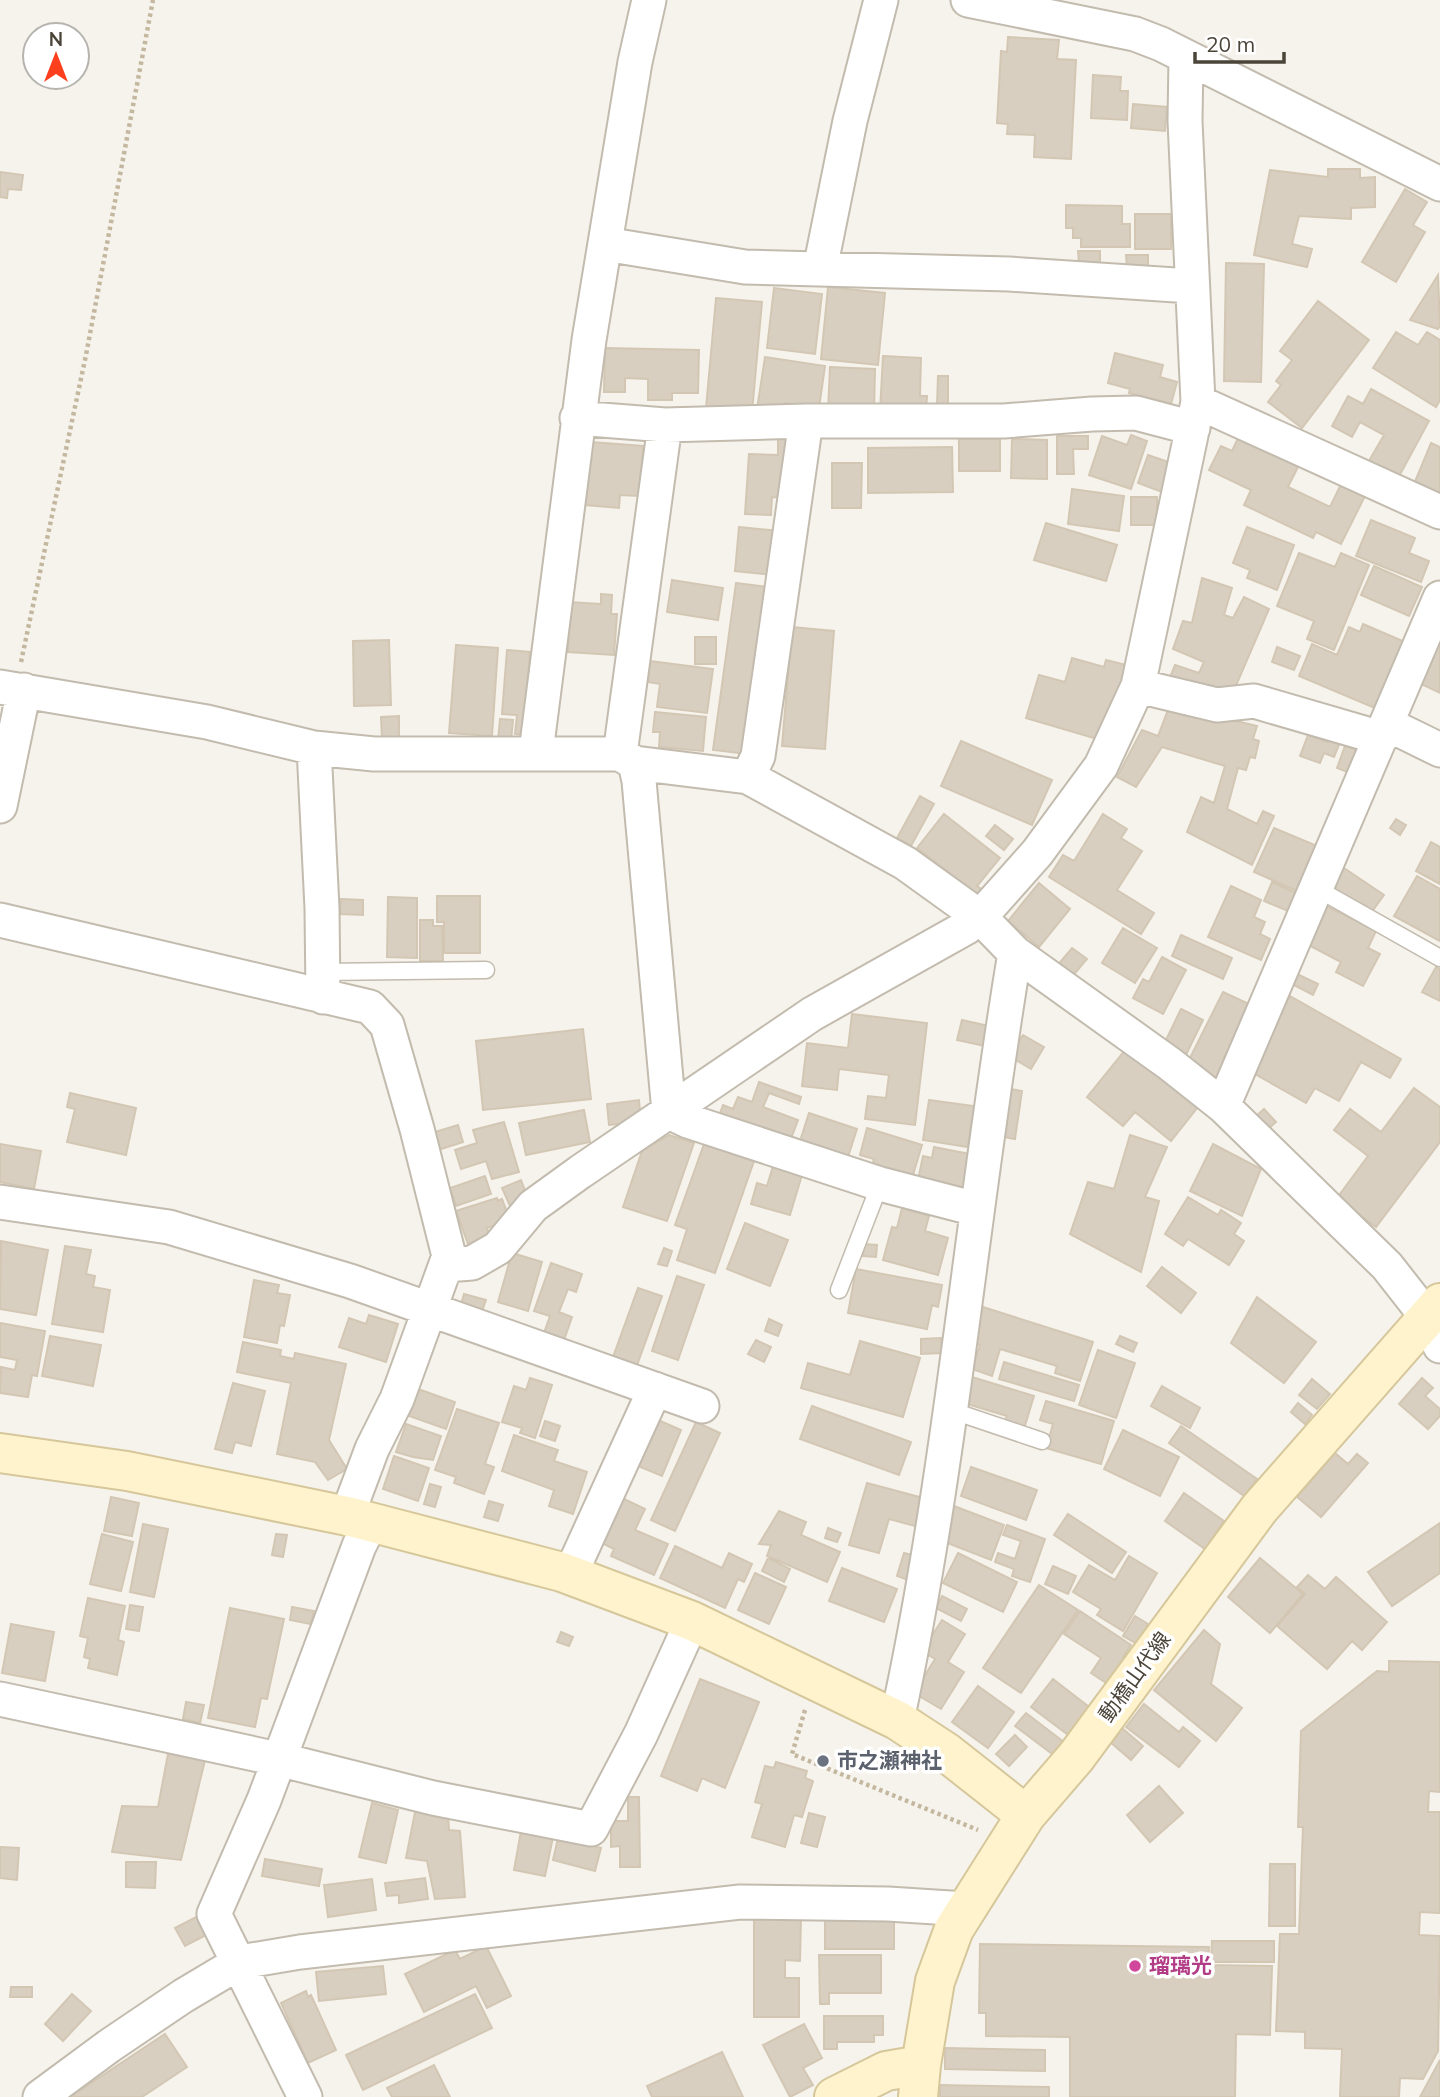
<svg xmlns="http://www.w3.org/2000/svg" width="1440" height="2097" font-family="Mulish,'Noto Sans JP',sans-serif">
<style>
.building{fill:#d8cfc1;stroke:#d3c7b4;stroke-width:2}
.lines{fill:none;stroke-linecap:round;stroke-linejoin:round}
.lane-casing{stroke:#c2bbae;stroke-width:19}
.street-casing{stroke:#c2bbae;stroke-width:37}
.secondary-casing{stroke:#d6c79b;stroke-width:42}
.path{stroke:#c4b79f;stroke-width:4.5;stroke-dasharray:3.5 3.5;stroke-linecap:butt}
.lane{stroke:#fff;stroke-width:16}
.street{stroke:#fff;stroke-width:33}
.secondary{stroke:#fff3cd;stroke-width:38}
.worship-dot{fill:#6b7280;stroke:#fff;stroke-width:2.5}
.hotel-dot{fill:#d1479c;stroke:#fff;stroke-width:2.5}
.labels{text-anchor:middle;stroke-width:7;stroke-linejoin:round;paint-order:stroke}
.street-label{font-size:21px;fill:#4b4439;stroke:#fff}
.worship-label{font-size:21px;font-weight:bold;fill:#5b616d;stroke:#fff;text-anchor:start}
.hotel-label{font-size:21px;font-weight:bold;fill:#b23c85;stroke:#fff;text-anchor:start}
</style>
<rect width="100%" height="100%" fill="#f6f3ec"/>
<path class="building" d="M1008 37 1059 40 1057 59 1076 60 1071 159 1034 157 1035 135 1007 134 1008 124 997 123 1001 51 1007 52Z
M1093 75 1121 77 1120 91H1128L1127 120 1091 118Z
M1133 104 1167 107 1165 131 1131 128Z
M1328 169H1360V178L1375 177V207L1351 208V219L1299 216 1292 244 1312 249 1307 267 1254 255 1270 170 1328 177Z
M0 172 23 175 21 190 8 189 7 198 0 197Z
M1405 189 1427 202 1413 225 1425 232 1396 282 1362 262Z
M1066 205 1122 206V224H1130V247H1081V238H1073V228H1066Z
M1135 214H1171V249H1135Z
M1078 251H1100V264H1079Z
M1126 255H1148V266L1127 267Z
M1226 263 1264 264 1261 382 1224 381Z
M1438 275 1440 326 1438 329 1410 320Z
M828 287 885 293 878 365 821 359Z
M774 288 822 294 815 354 767 348Z
M716 298 762 302 752 412 706 408Z
M1318 301 1369 340 1302 428 1268 402 1281 385 1276 381 1292 360 1280 351Z
M1396 332 1418 345 1427 332 1440 340V400L1436 407 1373 368Z
M605 348 699 350 698 393H672V400H648V379L625 378V392H604Z
M1115 353 1163 365 1160 377 1177 382 1171 404 1129 393 1130 389 1108 383Z
M883 356 921 358 920 396H927L926 413 880 411Z
M765 357 825 366 819 408 785 403 783 413 757 409Z
M830 367 875 369 874 412 828 411Z
M938 376H948V405H937Z
M1371 389 1429 421 1396 482 1366 466 1384 435 1360 422 1352 437 1332 426 1348 396 1363 404Z
M1131 435 1147 441 1131 489 1089 475 1102 436 1127 445Z
M1057 436H1088V449H1073L1074 474H1057Z
M1239 436 1299 465 1288 487 1330 507 1342 482 1366 494 1341 544 1316 532 1313 538 1244 505 1251 490 1209 470 1221 446 1232 451Z
M778 438 793 439 786 498 772 497 771 515 745 514 749 454 778 455Z
M959 439H1000V471H959Z
M1012 439 1047 440V479L1011 478Z
M591 442 643 446 639 496 620 495 619 508 585 505Z
M1431 443 1440 447V496L1414 484Z
M952 447 953 492 868 493V448Z
M1148 455 1171 463 1162 492 1138 483Z
M832 463H862L861 508H832Z
M1072 489 1124 496 1119 531 1068 524Z
M1131 497H1157V525H1131Z
M1371 520 1415 538 1409 553 1429 561 1421 582 1356 556Z
M1046 523 1117 545 1106 581 1034 560Z
M739 527 779 531 775 575 735 571Z
M1247 527 1294 545 1277 590 1247 578 1250 570 1233 563Z
M1299 553 1335 567 1341 553 1369 565 1334 650 1307 639 1314 621 1277 606Z
M1374 566 1422 587 1409 616 1361 595Z
M1202 578 1232 588 1224 615 1233 618 1244 597 1269 609 1232 695 1167 685 1175 665 1199 673 1204 662 1173 649 1183 621 1192 623Z
M672 580 723 588 718 620 667 612Z
M736 583 769 587 747 754 713 750Z
M601 594 612 595 611 614H617L614 655 568 652 570 602 601 604Z
M1363 624 1405 642 1377 709 1299 676 1312 644 1337 655 1349 627 1360 632Z
M1440 626V693L1415 681Z
M792 627 834 631 825 749 782 746Z
M695 637H716V664H695Z
M389 640 391 705 354 706 353 641Z
M456 645 498 648 492 736 449 733Z
M1277 647 1300 656 1294 670 1272 662Z
M507 650 530 652 523 735 515 734 517 715 502 714Z
M1072 658 1104 667 1106 660 1126 665 1104 741 1026 718 1039 675 1065 682Z
M650 661 713 669 707 713 657 707 660 684 648 682Z
M1169 707 1237 717 1236 721 1257 726 1253 739 1259 741 1255 758 1250 757 1246 770 1238 768 1227 809 1257 824 1263 811 1274 816 1252 865 1187 832 1201 797 1214 803 1225 766 1162 747 1136 787 1117 777 1142 730 1158 736Z
M655 712 706 717 703 751 659 747 660 732H653Z
M399 716V738L382 739 381 717Z
M500 719 513 720 511 741 498 740Z
M1308 735 1328 742 1331 736 1341 740 1334 757 1324 753 1320 763 1300 756Z
M961 741 1052 780 1032 825 941 786Z
M1345 746 1358 750 1350 773 1337 768Z
M920 796 934 804 911 846 897 838Z
M944 814 1000 858 977 886 986 892 977 903 950 882 954 877 917 848Z
M1103 814 1127 829 1121 838 1142 851 1117 890 1154 913 1141 934 1049 877 1063 855 1074 861Z
M1396 819 1406 825 1400 835 1390 828Z
M995 825 1013 839 1004 850 986 836Z
M1274 828 1317 846 1297 891 1254 872Z
M1431 842 1440 847V884L1416 871Z
M1341 866 1384 895 1371 913 1328 885Z
M1417 876 1440 889V941L1394 916Z
M1272 882 1296 893 1288 911 1264 901Z
M1039 883 1070 909 1039 947 1008 921Z
M1231 886 1261 900 1254 917 1265 922 1260 934 1270 939 1261 960 1208 937Z
M437 896H480V953H444V922H437Z
M388 897 417 898V958L387 957Z
M341 899 363 900V915L340 914Z
M1320 903 1376 931 1368 948 1380 954 1363 986 1336 972 1341 962 1301 941Z
M420 920H433V926H442L443 961H420Z
M1123 928 1157 948 1135 983 1102 963Z
M1181 935 1232 958 1223 979 1172 956Z
M1072 948 1087 959 1071 978 1057 966Z
M1162 957 1186 970 1163 1014 1133 998 1143 979 1149 982Z
M1436 967 1440 969V1001L1422 992Z
M1295 973 1318 984 1313 995 1290 983Z
M1223 992 1251 1005 1223 1060 1228 1065 1218 1088 1187 1064Z
M1290 996 1401 1059 1390 1078 1361 1062 1339 1101 1315 1088 1306 1103 1248 1070Z
M1181 1009 1203 1020 1185 1057 1163 1046Z
M852 1014 927 1023 915 1125 865 1119 868 1096 886 1098 889 1075 839 1069 837 1090 802 1086 807 1043 848 1048Z
M962 1020 989 1026 985 1046 957 1040Z
M583 1029 591 1099 483 1110 476 1041Z
M1023 1035 1044 1047 1031 1069 1009 1056Z
M1126 1049 1198 1107 1171 1141 1135 1112 1123 1126 1087 1097Z
M759 1082 801 1097 799 1104 769 1093 763 1107 798 1120 789 1144 718 1119 723 1105 733 1109 738 1097 752 1102Z
M1005 1088 1022 1091 1015 1139 998 1136Z
M1414 1088 1440 1107V1142L1376 1227 1337 1198 1368 1156 1334 1130 1350 1109 1381 1132Z
M70 1093 136 1108 126 1155 67 1142 75 1109 67 1107Z
M639 1100 641 1122 609 1125 607 1104Z
M929 1100 974 1106 968 1147 923 1140Z
M1264 1109 1276 1122 1265 1132 1253 1119Z
M584 1110 590 1142 526 1155 519 1123Z
M809 1113 857 1129 847 1160 799 1144Z
M504 1122 519 1172 492 1179 486 1161 461 1169 455 1150 477 1143 473 1130Z
M458 1125 463 1142 438 1150 432 1133Z
M867 1128 922 1145 912 1178 872 1166 874 1159 860 1155Z
M669 1135 694 1143 667 1221 623 1207 642 1151Z
M1130 1135 1167 1147 1145 1197 1159 1201 1141 1272 1070 1234 1088 1182 1114 1189Z
M0 1144 41 1151 34 1189 0 1182Z
M704 1144 754 1161 715 1273 677 1260 687 1229 675 1225Z
M1213 1144 1261 1169 1242 1216 1190 1191Z
M934 1147 970 1154 962 1195 918 1180 923 1156 932 1158Z
M773 1166 802 1175 790 1215 751 1204 757 1183 767 1186Z
M485 1176 491 1194 456 1206 450 1188Z
M521 1180 528 1198 510 1206 502 1188Z
M1188 1197 1218 1215 1221 1210 1241 1223 1234 1234 1244 1241 1229 1265 1188 1239 1183 1246 1165 1234Z
M497 1198 498 1201 502 1199 510 1220 487 1228 490 1237 468 1244 456 1211Z
M902 1208 929 1216 925 1231 948 1238 938 1275 883 1260 892 1227 897 1228Z
M745 1223 788 1240 770 1286 727 1269Z
M1 1241 48 1250 36 1315 0 1309Z
M864 1244 877 1245 876 1257 863 1256Z
M65 1246 91 1250 86 1274 95 1276 93 1287 110 1290 103 1332 52 1324Z
M664 1248 672 1251 667 1266 658 1264Z
M512 1253 542 1262 528 1311 498 1302Z
M551 1263 582 1274 576 1292 568 1289 559 1312 572 1317 563 1343 543 1336 550 1316 534 1311Z
M1162 1267 1196 1293 1181 1313 1147 1286Z
M856 1269 942 1285 938 1307 932 1305 927 1329 848 1313Z
M677 1276 704 1285 678 1360 652 1351Z
M254 1280 279 1285 277 1293 290 1295 284 1326 280 1325 277 1343 244 1337Z
M638 1288 662 1296 636 1368 612 1360Z
M464 1294 486 1300 481 1314 460 1308Z
M1257 1297 1316 1342 1284 1383 1231 1343Z
M983 1307 1093 1342 1080 1381 1055 1373 1057 1366 1000 1349 992 1376 972 1369 980 1345 972 1343Z
M369 1315 398 1324 386 1362 339 1347 349 1318 366 1324Z
M769 1319 782 1325 778 1336 765 1331Z
M0 1323 45 1331 37 1376 32 1375 28 1397 0 1393 1 1367 15 1370 17 1360 0 1357Z
M50 1336 101 1345 93 1386 42 1376Z
M1120 1336 1137 1343 1133 1352 1116 1344Z
M941 1338 942 1353 921 1354V1339Z
M756 1340 771 1347 764 1362 748 1354Z
M860 1341 920 1358 903 1417 801 1388 808 1363 850 1375Z
M243 1342 281 1350 280 1356 294 1359 295 1353 346 1364 329 1440 347 1469 328 1480 315 1462 277 1454 291 1383 237 1372Z
M1098 1350 1135 1363 1116 1418 1079 1405Z
M1004 1362 1079 1385 1074 1401 999 1379Z
M972 1377 1034 1396 1024 1429 1004 1423 1007 1416 964 1403Z
M530 1378 552 1385 535 1438 520 1433 522 1428 502 1422 514 1386 526 1390Z
M1422 1378 1433 1388 1425 1396 1440 1409V1416L1428 1429 1399 1404Z
M1312 1379 1330 1394 1317 1409 1299 1395Z
M233 1383 265 1391 251 1446 235 1442 232 1453 215 1449Z
M1162 1386 1200 1408 1190 1428 1151 1406Z
M418 1389 455 1402 446 1429 409 1416Z
M1046 1401 1114 1421 1101 1464 1046 1448 1053 1424 1040 1420Z
M1298 1403 1312 1415 1305 1424 1291 1412Z
M812 1406 911 1442 899 1475 800 1439Z
M457 1409 499 1423 485 1464 494 1467 484 1494 454 1483 456 1477 435 1470Z
M658 1420 681 1430 662 1476 638 1466Z
M545 1421 560 1426 555 1441 540 1436Z
M696 1422 720 1433 675 1531 651 1520Z
M406 1424 441 1436 433 1460 413 1457 396 1452Z
M1181 1426 1257 1479 1244 1496 1169 1443Z
M1123 1430 1179 1457 1160 1496 1104 1469Z
M514 1435 558 1450 554 1461 587 1472 573 1514 549 1506 554 1490 502 1471Z
M1335 1453 1348 1464 1357 1454 1368 1463 1321 1517 1297 1497Z
M394 1456 429 1468 418 1501 383 1489Z
M971 1467 1037 1490 1026 1520 961 1496Z
M867 1483 927 1499 919 1527 889 1519 879 1553 849 1545Z
M430 1484 441 1487 435 1507 424 1504Z
M1184 1493 1224 1521 1205 1549 1165 1521Z
M111 1497 139 1503 132 1536 104 1531Z
M622 1498 645 1509 635 1530 668 1544 654 1575 611 1556 614 1549 602 1543Z
M489 1501 503 1505 498 1521 484 1517Z
M954 1506 1004 1525 991 1560 942 1541Z
M779 1511 806 1522 801 1535 840 1552 827 1582 767 1556 771 1545 759 1544Z
M1068 1514 1126 1552 1112 1573 1054 1535Z
M1440 1523V1573L1392 1606 1368 1572Z
M143 1524 168 1529 154 1597 130 1592Z
M1007 1525 1045 1539 1030 1582 1012 1576 1014 1569 995 1562 998 1553 1015 1559 1021 1541 1003 1535Z
M828 1528 841 1533 837 1542 825 1538Z
M102 1534 133 1542 121 1591 90 1584Z
M276 1534 287 1535 283 1557 272 1555Z
M675 1546 722 1568 729 1553 752 1564 744 1582 738 1579 725 1608 660 1578Z
M904 1553 916 1556 908 1580 897 1576Z
M958 1553 1017 1582 1003 1612 943 1583Z
M1129 1556 1157 1573 1123 1631 1097 1615 1101 1609 1073 1592 1089 1565 1115 1580Z
M768 1558 790 1569 784 1582 762 1571Z
M1260 1558 1303 1594 1270 1633 1228 1597Z
M1053 1566 1076 1576 1068 1594 1045 1584Z
M842 1568 897 1589 884 1622 829 1601Z
M755 1573 786 1587 769 1624 738 1610Z
M1308 1575 1325 1589 1336 1577 1387 1622 1362 1650 1352 1641 1327 1669 1277 1626 1305 1594 1297 1587Z
M1039 1585 1078 1610 1021 1693 983 1668Z
M942 1596 967 1609 961 1621 936 1608Z
M88 1598 125 1606 118 1640 124 1642 117 1675 88 1668 90 1659 84 1657 88 1638 80 1636Z
M130 1605 143 1607 139 1631 126 1629Z
M292 1607 314 1611 311 1624 290 1620Z
M230 1608 284 1619 267 1699 261 1698 255 1727 208 1718Z
M1080 1611 1131 1645 1123 1657 1131 1662 1114 1688 1091 1673 1101 1658 1064 1634Z
M1135 1616 1148 1624 1146 1627 1151 1631 1142 1647 1123 1636Z
M942 1620 965 1634 948 1662 964 1672 941 1709 914 1693 935 1659 922 1651Z
M11 1624 54 1632 45 1681 2 1673Z
M1204 1630 1220 1644 1211 1684 1242 1708 1216 1741 1154 1690Z
M561 1632 573 1637 569 1646 557 1642Z
M1389 1661 1440 1662V1792L1429 1791 1428 1812H1440V1913L1420 1912 1419 1935 1440 1936 1438 2051 1423 2079 1400 2078 1399 2097H1340L1342 2049 1305 2048V2032L1276 2031 1280 1934H1299L1303 1827H1298L1301 1731 1377 1671 1389 1672Z
M700 1679 759 1702 725 1788 702 1778 697 1791 661 1776Z
M1053 1679 1093 1710 1071 1737 1031 1707Z
M978 1686 1014 1712 988 1748 952 1722Z
M186 1702 204 1705 200 1723 183 1719Z
M1144 1704 1179 1732 1183 1727 1200 1741 1179 1767 1126 1727Z
M1026 1713 1065 1743 1055 1756 1015 1726Z
M1122 1728 1143 1746 1131 1760 1110 1742Z
M1015 1735 1027 1747 1009 1766 996 1754Z
M168 1754 205 1760 181 1860 112 1852 122 1806 158 1807Z
M776 1762 807 1771 805 1778 813 1781 802 1817 794 1815 785 1847 752 1837 762 1804 755 1802 765 1766 774 1768Z
M1159 1786 1183 1813 1150 1842 1127 1815Z
M628 1797H639L640 1867H620V1846L611 1847V1821H628Z
M372 1803 398 1810 386 1863 359 1857Z
M416 1807 448 1816 449 1830 460 1831 465 1897 435 1899 427 1861 406 1858Z
M809 1813 825 1817 817 1847 801 1843Z
M521 1831 553 1837 545 1876 514 1870Z
M558 1838 601 1848 595 1871 553 1860Z
M0 1847 19 1848 17 1880 0 1878Z
M265 1859 322 1869 319 1886 262 1876Z
M126 1862H156L155 1888 126 1887Z
M1270 1864H1295V1926H1269Z
M425 1878 428 1899 399 1903V1895L387 1896 385 1883Z
M372 1879 376 1910 328 1917 324 1885Z
M200 1915 210 1933 185 1946 175 1928Z
M754 1918H801L800 1961 785 1960V1978H799V2017H754Z
M825 1920 894 1921V1949H825Z
M1212 1941H1274V1962H1211Z
M980 1944 1209 1947 1208 1965 1272 1966 1270 2035 1236 2034 1235 2097H1070V2037L986 2036V2013H979Z
M486 1946 511 1996 487 2008 476 1986 424 2012 405 1974 455 1950 460 1959Z
M819 1955H881V1993H829V2004H820Z
M383 1966 386 1994 319 2001 316 1972Z
M11 1987H32V1997H10Z
M306 1991 308 1997 311 1995 336 2050 308 2063 281 2003Z
M72 1994 91 2011 63 2041 45 2024Z
M475 1994 492 2028 363 2090 346 2055Z
M824 2016H883V2035H874V2042H837V2049H824Z
M804 2024 822 2058 803 2068 813 2085 790 2097 763 2045Z
M165 2034 187 2067 142 2097H70Z
M945 2048 1045 2050V2071L945 2069Z
M722 2052 743 2097H652L647 2086Z
M1440 2060V2097H1420Z
M434 2065 450 2097H392L387 2088Z
M940 2085 1049 2087V2097H940Z"/>
<g class="lines">
<defs>
<path id="lane" d="M1316 888 1440 958
M322 972 486 970
M839 1290 880 1184
M950 1410 1042 1441"/>
<path id="street" d="M968 0 1135 34 1161 44 1440 184
M605 244 745 267 1009 274 1191 286
M820 269 850 121 881 0
M1198 402 1440 512
M577 418 665 425 806 421H1004L1092 414 1136 413 1193 428
M1138 686 1217 705 1254 701 1381 738
M0 687 207 722 314 748 374 754H620L635 763 748 777 905 863 980 917 1015 953 1170 1064 1223 1106 1387 1266 1427 1317 1440 1346
M1387 724 1440 750
M314 748 322 908 323 997
M536 752 589 340 635 62 649 0
M620 754 665 425
M635 763 639 781 669 1112
M748 777 758 756 806 421
M0 806 24 690
M0 920 370 1007 387 1025 417 1129 449 1256 397 1399 372 1449 347 1516
M1223 1106 1440 598
M669 1112 688 1121 880 1184 976 1209
M0 1202 169 1227 350 1281 702 1406
M446 1265 472 1263 498 1248 533 1206 580 1172 812 1014 967 927 980 917 1037 853 1101 766 1138 686 1198 402 1185 121 1186 57
M570 1575 655 1389
M0 1699 278 1759 433 1798 591 1829 641 1734 692 1621
M897 1720C952 1467 972 1208 1015 953
M40 2097 109 2046 183 1996 240 1962 300 1952 740 1902 888 1904 966 1909
M305 2097 214 1914 264 1800 359 1546 371 1522"/>
<path id="secondary" d="M0 1453 127 1471 347 1516 562 1572 692 1621 897 1720 946 1752 1026 1815
M834 2097 886 2071 921 2065
M918 2097 921 2065 935 1981 954 1929 1026 1815 1076 1757 1259 1509 1440 1303"/>
</defs>
<use href="#lane" class="lane-casing"/>
<use href="#street" class="street-casing"/>
<use href="#secondary" class="secondary-casing"/>
<path class="path" d="M21 662 86 355 153 0
M805 1710 792 1754 978 1830"/>
<use href="#lane" class="lane"/>
<use href="#street" class="street"/>
<use href="#secondary" class="secondary"/>
</g>
<circle class="worship-dot" cx="823" cy="1761" r="7"/>
<circle class="hotel-dot" cx="1135" cy="1966" r="7"/>
<g class="labels">
<g class="street-label">
<text transform="translate(1135 1677) rotate(-54)" y="7">動橋山代線</text>
</g>
<g class="worship-label">
<text x="837" y="1768">市之瀬神社</text>
</g>
<g class="hotel-label">
<text x="1149" y="1973">瑠璃光</text>
</g>
</g>
<g transform="translate(56 56)"><circle r="33" fill="#ffffff" stroke="#b7b4b0" stroke-width="2"/>
<path d="M0-5L12 26L0 18L-12 26Z" fill="#fc3f1d"/>
<text y="-10" font-size="19" font-weight="bold" text-anchor="middle" fill="#4b4439">N</text>
</g>
<path d="M1195 52v10h89v-10" fill="none" stroke="#4b4439" stroke-width="3.5"/>
<text x="1206" y="52" font-size="21" fill="#4b4439" stroke="#ffffff" stroke-width="5" paint-order="stroke">20 m</text>
</svg>
